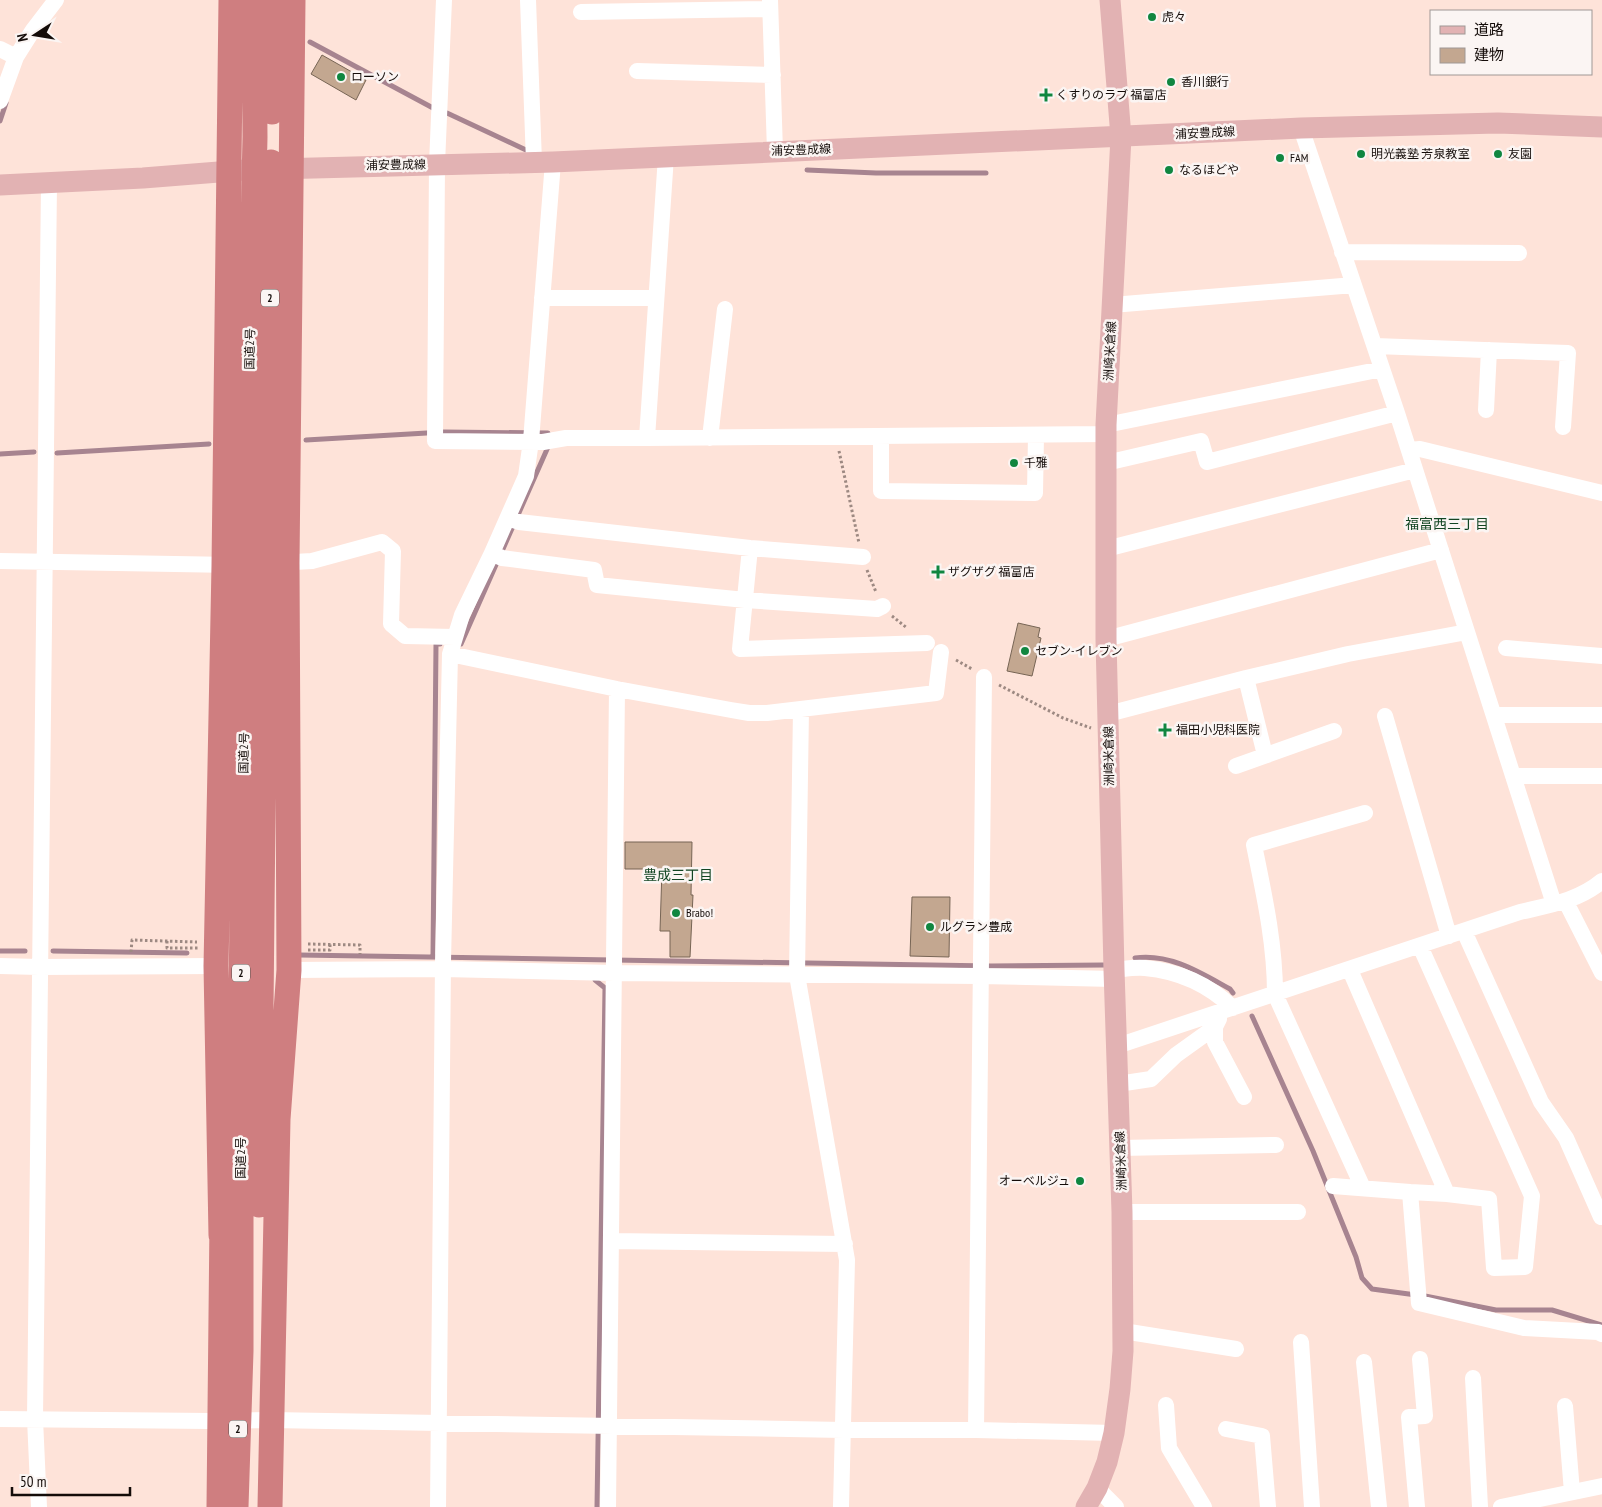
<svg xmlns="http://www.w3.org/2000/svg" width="1602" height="1507" font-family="'PT Sans Narrow','Noto Sans JP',sans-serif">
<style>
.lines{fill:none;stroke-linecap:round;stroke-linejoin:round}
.stream{stroke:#a78490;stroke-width:5}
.building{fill:#c3a790;stroke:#776555}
.path{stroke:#9d8982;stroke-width:3;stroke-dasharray:2.5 2.5;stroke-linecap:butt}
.minor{stroke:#fff;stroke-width:16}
.major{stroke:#e2b2b3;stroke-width:21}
.highway{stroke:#cf7e80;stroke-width:25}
.poi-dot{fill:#108640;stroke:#fbf5f3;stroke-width:2}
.labels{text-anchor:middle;stroke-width:5;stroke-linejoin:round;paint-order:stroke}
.shield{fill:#fbf5f3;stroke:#59524f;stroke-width:1}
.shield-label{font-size:11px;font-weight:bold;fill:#140c09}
.poi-label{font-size:12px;fill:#140c09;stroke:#fbf5f3;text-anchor:start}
.street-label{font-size:12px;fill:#140c09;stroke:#fbf5f3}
.neighbourhood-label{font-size:14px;fill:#134623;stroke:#fbf5f3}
</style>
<rect width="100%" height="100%" fill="#fee3d9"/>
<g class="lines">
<path class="stream" d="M310 42 433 108
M447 113 526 150
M0 121 6 103
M807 170 876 173H986
M306 440 444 432 548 433V447L461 644
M57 453 209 444
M0 454 34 452
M0 951H25
M53 951 187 953
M299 955 991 966 1104 965
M433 957 436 644H440
M1135 958C1170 953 1201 973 1230 989L1233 993
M595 975V980L605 988 597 1507
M1252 1016 1313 1151 1356 1257 1362 1278 1372 1289 1416 1295
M1425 1296 1496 1310H1552L1602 1325"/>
</g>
<path class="building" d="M322 55 366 80 356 100 311 74Z
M1018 623 1040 628 1038 637 1041 638 1032 676 1007 671Z
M625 842H692L691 895H693L690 957H670V931H660L662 869H625Z
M912 897H950L949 957 910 956Z"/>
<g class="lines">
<path class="path" d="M839 451 859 543
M867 570 876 592
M892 616 907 628
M956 660 972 669
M999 685 1063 718 1091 728
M167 941V948H198
M308 944 360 945V954
M308 950H330V944
M131 952 132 940 197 942"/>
<path class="minor" d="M444 0 437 164 435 441 543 442 566 438H647L1106 434
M528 0 534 162
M770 0 775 151
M581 12 770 9
M0 49 16 57
M637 71 773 75
M0 101 16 57 33 30 56 0
M1301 128 1397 413 1554 904
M1342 252 1519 253
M542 298H656
M1112 305 1354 285
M1375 346 1568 353 1563 427
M1486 410 1489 350
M1106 425 1382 369
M881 436V491L1035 493 1036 435
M647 438 666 156
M710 438 725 309
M1409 450 1420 449 1602 493
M1106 463 1201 441 1207 462 1397 413
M508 518 519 522 750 548 863 557
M750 548 740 649 927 643
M1106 549 1415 470
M492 553 502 558 594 570 597 585 745 600 877 609 883 606
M0 561 233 565
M277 563 312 561 382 542 393 551 391 624 405 636 455 637
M1106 639 1441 550
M1506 648 1602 656
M450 654 617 689 731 710 749 713H767L936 693 941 652
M1246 678 1265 755
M801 709 797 975 847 1260 841 1507
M1108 714 1246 678 1348 654 1467 632
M1494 715H1602
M1385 716 1449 936
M1236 766 1334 731
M1513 776H1602
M1566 902 1602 973
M1464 931 1541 1102 1566 1138 1601 1217
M1420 946 1532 1196 1525 1267 1494 1268 1489 1199 1447 1194
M0 966 39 967 216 966
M289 970 443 969 614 973 980 976 1114 979
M1114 970C1124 969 1135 967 1145 968 1178 971 1209 985 1233 1008
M1350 970 1447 1194 1410 1192 1419 1303 1524 1328 1598 1332 1602 1334
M1219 1019 1215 1027V1042L1244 1097
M1117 1046 1520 912C1550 905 1578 901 1602 881
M1118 1084 1151 1079 1176 1055 1215 1027
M1120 1148 1276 1145
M1333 1186 1410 1192
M1363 1188 1275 994C1275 943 1264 894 1254 845L1365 813
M1122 1212H1298
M611 1241 845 1244
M1123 1331 1236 1349
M1301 1342 1312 1507
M1364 1362 1379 1507
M1473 1378 1480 1507
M1166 1405 1169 1448 1204 1507
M1565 1406 1572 1492
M0 1419 209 1421 271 1420 844 1430H976L1114 1433
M1226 1429 1262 1436 1268 1507
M976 1430 984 677
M1097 1488 1116 1507
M39 1507 35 1419 49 183
M438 1507 443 962 450 654 462 615 492 553 526 476 531 441 553 162
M608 1507 617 689
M1417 1507 1409 1417 1425 1416 1420 1359
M1501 1507 1602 1486"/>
<path class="major" d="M275 169 553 162 1301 128 1498 123 1602 127
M0 185 143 178 244 170
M1086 1507 1097 1488 1107 1462 1114 1433 1120 1389 1123 1351 1122 1212 1114 970 1106 639V425L1121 137 1110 0"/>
<path class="highway" d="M272 112 273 0
M259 1205 264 714 267 596 271 162
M221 1235 216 966 224 566 231 0
M219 1507 222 1220
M236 1507 241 1351V999L247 495 255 137 254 0
M270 1507 278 1119 289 970 287 563 293 0"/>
</g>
<g class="poi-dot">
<circle cx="1152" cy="17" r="5"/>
<circle cx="341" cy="77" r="5"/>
<circle cx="1171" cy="82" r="5"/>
<path d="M1043.5 87.5h5v5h5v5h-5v5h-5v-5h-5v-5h5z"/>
<circle cx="1361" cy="154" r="5"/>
<circle cx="1498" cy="154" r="5"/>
<circle cx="1280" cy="158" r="5"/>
<circle cx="1169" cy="170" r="5"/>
<circle cx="1014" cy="463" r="5"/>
<path d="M935.5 564.5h5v5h5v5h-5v5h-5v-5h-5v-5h5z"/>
<circle cx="1025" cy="651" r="5"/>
<path d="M1162.5 722.5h5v5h5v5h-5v5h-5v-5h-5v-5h5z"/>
<circle cx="676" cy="913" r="5"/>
<circle cx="930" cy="927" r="5"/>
<circle cx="1080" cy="1181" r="5"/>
</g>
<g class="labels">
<g class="shield">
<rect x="261" y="289.5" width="18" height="17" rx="4"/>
<rect x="232" y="964.5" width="18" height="17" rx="4"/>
<rect x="229" y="1420.5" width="18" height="17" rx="4"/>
</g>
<g class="shield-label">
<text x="270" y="302">2</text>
<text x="241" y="977">2</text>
<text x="238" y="1433">2</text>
</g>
<g class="poi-label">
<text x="1162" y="21">虎々</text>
<text x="351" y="81">ローソン</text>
<text x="1181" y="86">香川銀行</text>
<text x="1056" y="99">くすりのラブ 福富店</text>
<text x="1371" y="158">明光義塾 芳泉教室</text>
<text x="1508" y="158">友園</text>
<text x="1290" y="162">FAM</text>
<text x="1179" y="174">なるほどや</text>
<text x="1024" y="467">千雅</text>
<text x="948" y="576">ザグザグ 福富店</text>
<text x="1035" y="655">セブン-イレブン</text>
<text x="1176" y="734">福田小児科医院</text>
<text x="686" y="917">Brabo!</text>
<text x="940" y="931">ルグラン豊成</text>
<text x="1070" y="1185" text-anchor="end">オーベルジュ</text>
</g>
<g class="street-label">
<text transform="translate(1205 133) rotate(-3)" y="4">浦安豊成線</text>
<text transform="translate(801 150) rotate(-2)" y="4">浦安豊成線</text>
<text transform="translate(396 165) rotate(-1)" y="4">浦安豊成線</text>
<text transform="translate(250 349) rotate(-89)" y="4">国道2号</text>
<text transform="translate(1110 351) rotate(-87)" y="4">洲崎米倉線</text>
<text transform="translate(244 753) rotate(-89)" y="4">国道2号</text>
<text transform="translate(1109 756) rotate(-91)" y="4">洲崎米倉線</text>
<text transform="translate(241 1158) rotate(-90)" y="4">国道2号</text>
<text transform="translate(1121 1161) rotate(-92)" y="4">洲崎米倉線</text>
</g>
<g class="neighbourhood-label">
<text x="1447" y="529">福富西三丁目</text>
<text x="678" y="880">豊成三丁目</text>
</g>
</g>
<rect x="1430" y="10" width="162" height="65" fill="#fbf5f3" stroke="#9f9895"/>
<rect x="1440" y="26" width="25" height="8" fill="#e2b2b3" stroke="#9f9895"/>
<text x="1474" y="35" font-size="15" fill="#140c09">道路</text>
<rect x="1440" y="48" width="25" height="15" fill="#c3a790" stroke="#9f9895"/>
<text x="1474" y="60" font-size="15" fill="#140c09">建物</text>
<g transform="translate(35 35) rotate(258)" stroke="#fbf5f3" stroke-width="4" paint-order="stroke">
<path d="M0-4L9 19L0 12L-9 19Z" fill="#140c09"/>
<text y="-8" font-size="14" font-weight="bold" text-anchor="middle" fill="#140c09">N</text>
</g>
<path d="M12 1487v8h118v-8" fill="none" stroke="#140c09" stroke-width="2.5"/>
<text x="20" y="1487" font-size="15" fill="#140c09" stroke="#fbf5f3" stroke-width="4" paint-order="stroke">50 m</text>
</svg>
